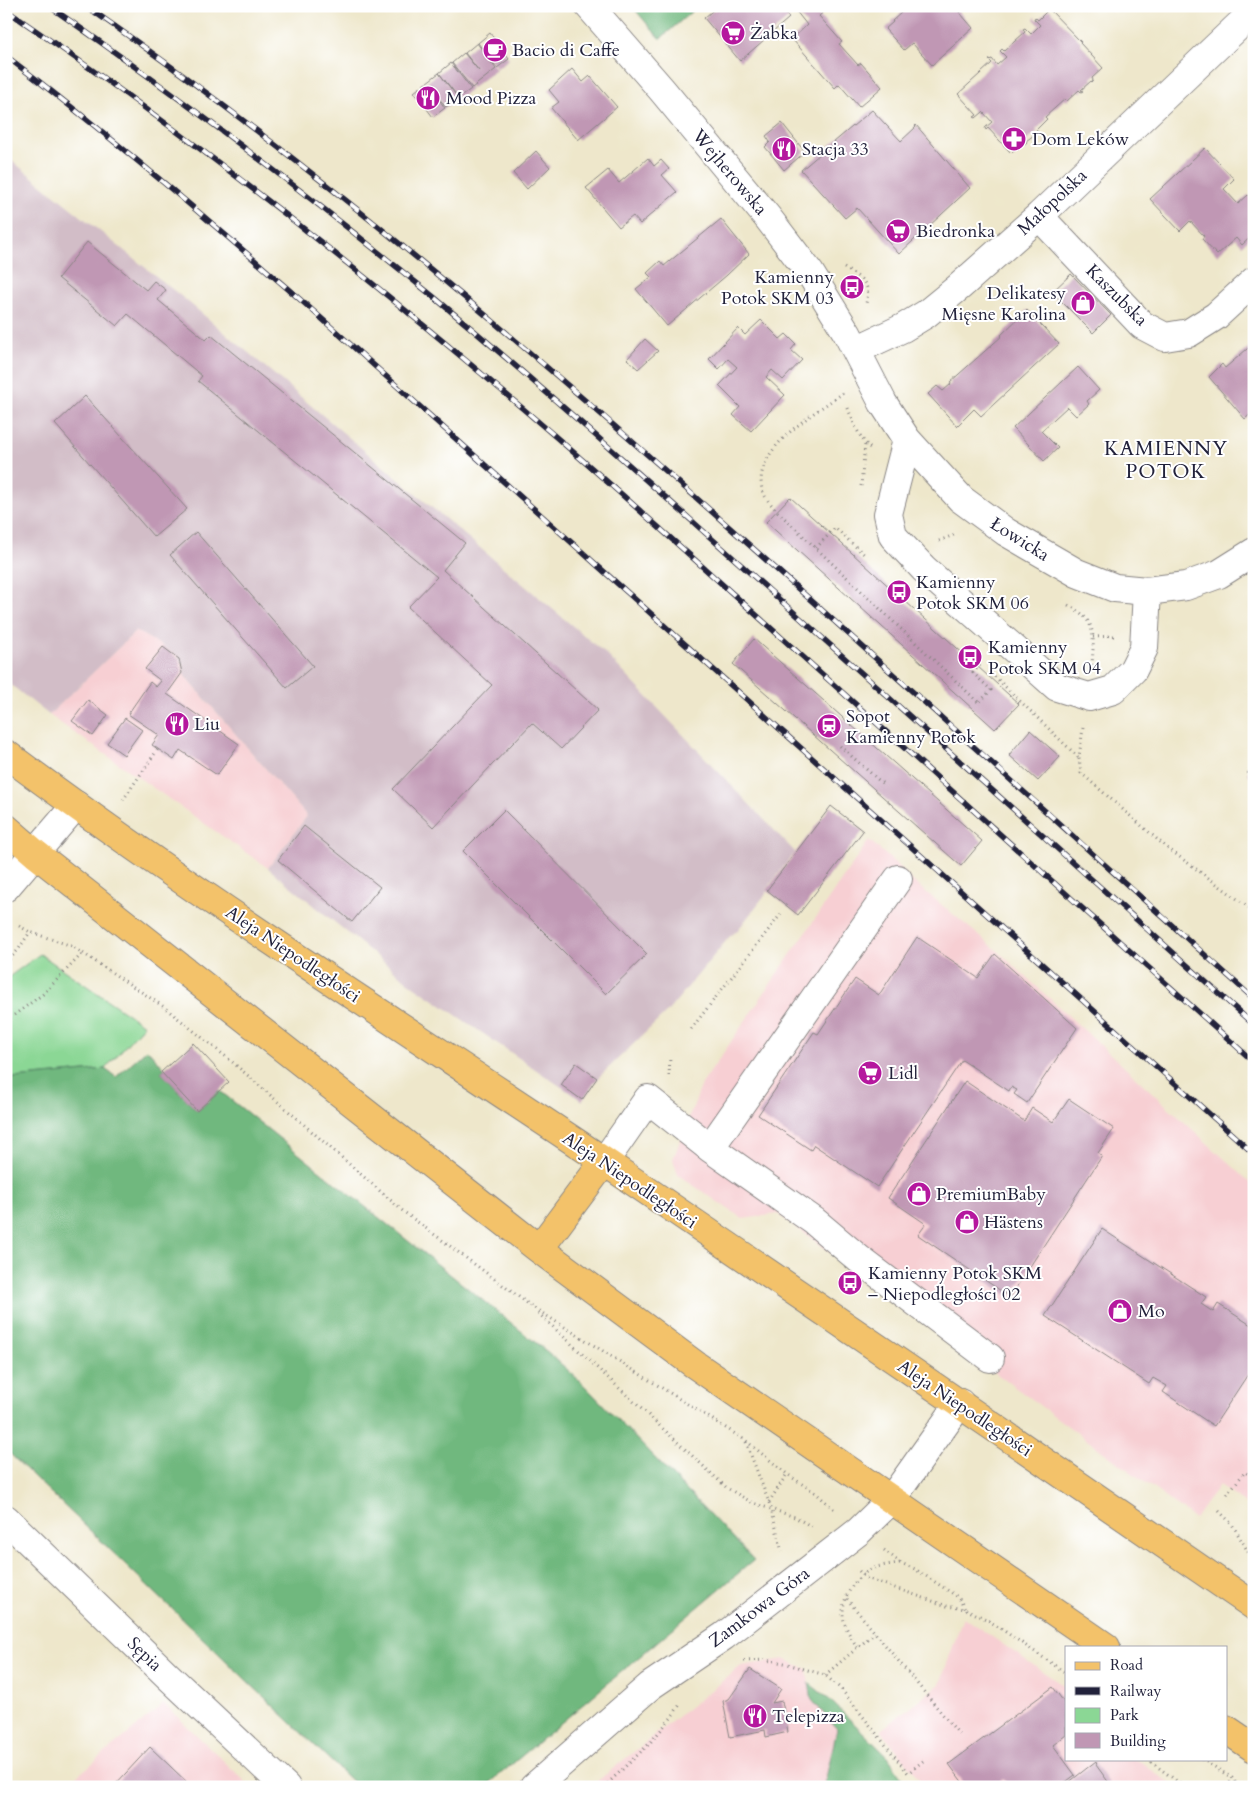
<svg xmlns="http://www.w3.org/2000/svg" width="1260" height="1793" font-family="Cardo,serif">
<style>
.built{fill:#f7cfd3}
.industrial{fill:#d2bdc7}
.green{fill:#8bd795;stroke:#567c68}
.forest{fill:#70b87e;stroke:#496d5c}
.building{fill:#c097b4}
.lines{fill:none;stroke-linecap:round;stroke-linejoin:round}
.minor-casing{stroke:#888483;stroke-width:30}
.major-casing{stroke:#888483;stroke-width:30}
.path{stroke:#888483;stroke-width:3;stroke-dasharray:1 4;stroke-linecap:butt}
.minor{stroke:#fff;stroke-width:28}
.major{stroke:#f3c26a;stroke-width:28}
.rail-casing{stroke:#22223b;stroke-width:5.5}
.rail{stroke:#fff;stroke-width:4;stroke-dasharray:11;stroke-linecap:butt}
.labels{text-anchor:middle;stroke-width:4;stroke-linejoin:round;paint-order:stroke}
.poi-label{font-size:18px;fill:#22223b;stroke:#fff;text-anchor:start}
.street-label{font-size:18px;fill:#22223b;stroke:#fff}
.quarter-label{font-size:20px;letter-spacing:1px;fill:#22223b;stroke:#fff}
</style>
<rect width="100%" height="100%" fill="#fff"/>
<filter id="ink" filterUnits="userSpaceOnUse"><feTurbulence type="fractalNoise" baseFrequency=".02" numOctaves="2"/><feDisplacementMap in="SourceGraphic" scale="10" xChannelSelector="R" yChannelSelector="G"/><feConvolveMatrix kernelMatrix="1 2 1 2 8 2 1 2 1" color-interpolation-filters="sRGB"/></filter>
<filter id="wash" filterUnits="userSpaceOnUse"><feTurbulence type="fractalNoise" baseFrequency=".0096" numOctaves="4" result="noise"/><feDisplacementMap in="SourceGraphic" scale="20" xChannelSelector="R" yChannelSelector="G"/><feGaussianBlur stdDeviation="1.12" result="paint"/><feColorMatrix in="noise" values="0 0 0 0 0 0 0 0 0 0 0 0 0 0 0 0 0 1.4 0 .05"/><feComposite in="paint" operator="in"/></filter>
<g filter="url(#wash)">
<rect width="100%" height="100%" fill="#eee7cb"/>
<path class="built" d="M136 631 164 647 180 658 185 676 307 816 268 868 49 715Z
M869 840 902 869 910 879 998 951 1254 1186V1510L1219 1485 1195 1519 778 1214 743 1219 678 1175 673 1159 702 1084Z
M963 1617 1064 1686 1066 1689V1759H1137L1175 1787H925L881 1730 940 1684Z
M784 1659 807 1669 812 1700 837 1729 824 1787H590L741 1666Z
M164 1704 249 1785 247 1787H64Z"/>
<path class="industrial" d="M6 156 187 301 607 655 795 852 767 889 768 891 737 931 730 936 668 1011 600 1076 582 1101 412 985 268 868 307 816 185 676 180 658 164 647 136 631 49 715 6 681Z"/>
<path class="green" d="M40 954 144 1025 105 1069 14 1078 6 1083V979Z"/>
<path class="forest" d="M632 6H698L660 39Z
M147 1049 165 1069 161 1072 197 1111 220 1091 550 1354 581 1382 754 1560 485 1787H358L6 1450V1083L14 1078 105 1069 116 1077Z
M809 1683 831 1701 888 1757 908 1787H824L837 1729 812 1700Z"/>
<g id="blocks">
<path class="building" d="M718 6H780L789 18 740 61 704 18Z
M792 6H831L819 16 842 42 839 44 858 65 861 63 882 87 859 107 839 84 835 88 792 39 807 25Z
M897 6H954L973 28 932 65 912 43 904 50 885 29 893 22 892 21 902 12Z
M1049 9 1081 42 1080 43 1103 68 1092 78 1093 80 1092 82 1091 81 1081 90 1083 91 1081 92 1079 90 1067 101 1065 99 1045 117 1047 119 1036 130 1038 132 1026 141 1027 142 1025 144 1023 142 1011 153 988 128 986 130 985 128 992 122 983 112 976 118 974 117 977 115 958 94 992 63 989 60 992 59 997 65 1006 57 1000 51 1002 49 1004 51 1025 32 1023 29 1025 28 1031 34 1040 25 1034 19 1035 17 1038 20Z
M490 33 509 59 497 68 478 43Z
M477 43 496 69 472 88 452 63 464 53 479 71 465 53Z
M451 63 471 89 459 98 439 73Z
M572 69 583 82 590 76 617 107 578 140 551 108 559 102 549 90Z
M439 73 458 98 446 107 429 86 445 108 433 117 414 92Z
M872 110 901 141 916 127 915 126 916 125 970 188 899 254 857 208 845 218 801 170Z
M782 123 805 152 784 170 765 147 770 142 766 136Z
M1205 148 1234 179 1224 189 1238 204 1248 195 1254 200V234L1242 245 1236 238 1217 255 1202 239 1204 236 1190 221 1180 231 1150 199Z
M536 151 550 167 527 189 513 173Z
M648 158 654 166 661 160 669 169 662 175 677 192 640 224 633 216 619 227 586 188 608 170 619 183Z
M721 219 749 254 727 275 667 326 636 289 651 277 647 273 660 261 664 266Z
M87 242 146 290 154 281 166 290 158 300 206 340 211 335 465 543 443 570 598 710 561 749 532 723 433 827 393 789 492 685 408 607 437 577 198 381 202 376 128 314 117 326 58 278Z
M1071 274 1111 315 1093 333 1052 292Z
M1027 310 1059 344 981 416 974 409 957 426 928 394 937 386 943 391 951 384 950 382 1002 336 1001 335Z
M761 320 780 339 786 334 796 344 791 350 802 360 783 380 772 370 766 377 785 395 751 431 733 415 740 407 719 386 737 367 728 359 719 369 709 359 738 328 745 335Z
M645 339 658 351 638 369 627 359Z
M1254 343V411L1245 419 1209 377 1222 364 1225 368Z
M1078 367 1099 390 1087 401 1089 404 1076 416 1067 407 1041 431 1058 448 1044 461 1013 428Z
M85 396 187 509 154 537 55 424Z
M790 497 1019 704 995 729 766 522Z
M196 532 313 666 287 688 170 555Z
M754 639 982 841 961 866 733 664Z
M163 647 179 659 182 673 167 694 239 744 217 775 180 750 174 760 152 745 159 735 128 714 150 682 156 687 161 681 145 669Z
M88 700 108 715 93 736 72 721Z
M125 718 142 730 124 755 107 743Z
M1030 730 1060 757 1038 781 1009 755Z
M1254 766V779L1247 773Z
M831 806 863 831 798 915 767 890Z
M504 810 647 954 606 994 463 851Z
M304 826 380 887 352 922 278 860Z
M917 937 978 978 995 954 1077 1028 1027 1103 1014 1094 1017 1090 1011 1087 1009 1091 962 1060 877 1187 814 1145 811 1150 758 1115 814 1032 818 1034 855 979 879 995Z
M193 1043 229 1082 197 1111 161 1072Z
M576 1063 597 1078 582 1100 561 1085Z
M965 1081 1024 1121 1032 1108 1053 1122 1069 1099 1114 1129 1098 1153 1102 1156 1010 1297 918 1235 926 1224 888 1198Z
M1102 1229 1206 1297 1201 1304 1213 1312 1218 1304 1254 1327V1365L1214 1426 1163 1392 1167 1386 1153 1378 1149 1384 1045 1316Z
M750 1669 781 1689 772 1703 782 1701 788 1732 766 1737 765 1730 730 1737 723 1701 729 1699Z
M1053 1687 1066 1705V1735L1053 1745 1075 1775 1059 1787H1009L1003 1779 993 1787H966L949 1764Z
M150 1747 192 1787H113Z
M1096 1761 1097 1764 1096 1765 1112 1787H1063Z"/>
</g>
</g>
<g filter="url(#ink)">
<use href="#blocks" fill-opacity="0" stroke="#888483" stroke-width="1"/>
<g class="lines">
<defs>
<path id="minor" d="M589 6 662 90 768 218 810 273 847 333 883 403 907 440 961 499 1006 532 1077 573 1115 588 1147 591 1186 586 1219 574 1254 552
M1039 216 1142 325 1165 337 1189 333 1216 316 1254 281
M856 350 903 328 926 314 959 287 1039 216 1254 11
M907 440 888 514 893 536 924 569 1057 687 1089 697 1113 690 1133 670 1144 648 1147 591
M6 887 76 805
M710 1148 898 879
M604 1162 648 1099 710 1148 814 1221 859 1259 990 1358
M6 1519 167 1675 286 1787
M534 1787 650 1686 724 1636 859 1531 891 1500 960 1403"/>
<path id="major" d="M6 754C199 898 402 1026 602 1160 820 1307 1037 1457 1254 1606
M6 828 36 854 539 1249 694 1364 1106 1647
M539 1249 604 1162
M1226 1729 1254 1748"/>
</defs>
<use href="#minor" class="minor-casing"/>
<use href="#major" class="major-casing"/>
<path class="path" d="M844 268C860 278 872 282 866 303
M843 393C815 413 753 448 762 489 764 497 771 504 777 511L979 703 991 690 973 673 981 664
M848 408C853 423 860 439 872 450
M861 486 865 444
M939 541 956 534
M816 548 835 528 866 556
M1068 605C1097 620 1094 635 1092 665
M1093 637 1115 636
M991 673 1078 757
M1083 728 1079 757 1081 773 1166 847 1254 911
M840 746 883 784
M123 800 158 749
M19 926 30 932 72 946 164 1007 230 1060 404 1212 531 1306 745 1440 787 1474 817 1494 836 1511
M6 963 18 950 30 932
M6 1021 43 994 83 953
M691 1029 781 914
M669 1076 670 1057
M538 1313 727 1488 753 1503 795 1517 812 1527
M746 1442 771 1508 782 1552
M1227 1494 1245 1472 1248 1474 1254 1466
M769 1502 787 1474
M1219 1511 1232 1524 1254 1562
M884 1550 901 1563 915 1569 958 1597 965 1609
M859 1571 866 1578 947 1606 965 1609 988 1620 1066 1673
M847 1599 959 1734
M857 1647C851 1637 842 1624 843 1611 844 1593 859 1572 877 1567 884 1565 893 1564 900 1563
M744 1661 765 1660 784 1663 825 1675 841 1689 908 1773 923 1761
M825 1675 875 1633
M1147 1759 1185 1787
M1202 1759 1232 1778 1239 1787
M604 1787 649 1744 671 1718 681 1703
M1228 1787 1231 1778"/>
<use href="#minor" class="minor"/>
<use href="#major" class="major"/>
<defs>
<path id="rail" d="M49 6C182 98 310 196 435 298 559 401 679 509 799 617 951 753 1102 889 1254 1025
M86 6C344 185 579 392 813 602 960 734 1107 866 1254 999
M6 10C171 122 329 245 482 374 591 465 696 561 802 656 953 792 1103 927 1254 1062
M6 56C111 136 211 222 311 309L1254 1154"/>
</defs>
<use href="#rail" class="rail-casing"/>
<use href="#rail" class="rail"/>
</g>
</g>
<defs>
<symbol id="supermarket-disc" viewBox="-11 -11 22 22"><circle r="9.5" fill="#b5179e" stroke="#fff"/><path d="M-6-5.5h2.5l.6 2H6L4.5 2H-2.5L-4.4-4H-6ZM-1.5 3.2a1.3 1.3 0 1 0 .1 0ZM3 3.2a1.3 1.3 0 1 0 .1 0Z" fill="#fff"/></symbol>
<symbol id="cafe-disc" viewBox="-11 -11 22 22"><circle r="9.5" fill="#b5179e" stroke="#fff"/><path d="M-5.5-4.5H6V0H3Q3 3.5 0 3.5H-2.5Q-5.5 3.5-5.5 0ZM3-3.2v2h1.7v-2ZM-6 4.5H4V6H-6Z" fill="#fff"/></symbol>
<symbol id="restaurant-disc" viewBox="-11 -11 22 22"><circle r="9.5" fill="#b5179e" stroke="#fff"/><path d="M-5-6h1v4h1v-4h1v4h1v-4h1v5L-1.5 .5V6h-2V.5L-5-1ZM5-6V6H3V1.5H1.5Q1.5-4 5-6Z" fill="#fff"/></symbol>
<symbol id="pharmacy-disc" viewBox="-11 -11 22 22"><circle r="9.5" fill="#b5179e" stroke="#fff"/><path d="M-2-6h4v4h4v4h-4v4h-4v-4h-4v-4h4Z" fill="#fff"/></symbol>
<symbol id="bus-disc" viewBox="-11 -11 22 22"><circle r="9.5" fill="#b5179e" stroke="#fff"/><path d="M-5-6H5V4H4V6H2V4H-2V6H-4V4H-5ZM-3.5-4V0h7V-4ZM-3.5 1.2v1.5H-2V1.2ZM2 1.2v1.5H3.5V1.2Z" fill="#fff"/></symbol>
<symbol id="shop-disc" viewBox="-11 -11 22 22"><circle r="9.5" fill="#b5179e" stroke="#fff"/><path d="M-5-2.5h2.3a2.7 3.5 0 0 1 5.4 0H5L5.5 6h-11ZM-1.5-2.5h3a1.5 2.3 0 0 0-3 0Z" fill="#fff"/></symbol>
<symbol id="station-disc" viewBox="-11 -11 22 22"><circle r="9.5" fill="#b5179e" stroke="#fff"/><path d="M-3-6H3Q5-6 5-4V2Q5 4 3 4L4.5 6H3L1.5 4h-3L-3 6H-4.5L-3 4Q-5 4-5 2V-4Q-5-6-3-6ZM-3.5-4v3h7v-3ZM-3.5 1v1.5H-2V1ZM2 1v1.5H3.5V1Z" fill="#fff"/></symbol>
</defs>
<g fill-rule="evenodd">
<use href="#supermarket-disc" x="719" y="19" width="28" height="28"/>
<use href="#cafe-disc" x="481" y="36" width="28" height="28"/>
<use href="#restaurant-disc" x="414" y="84" width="28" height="28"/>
<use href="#pharmacy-disc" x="1000" y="125" width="28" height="28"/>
<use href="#restaurant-disc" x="770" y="135" width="28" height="28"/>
<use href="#supermarket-disc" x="884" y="217" width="28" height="28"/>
<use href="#bus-disc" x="838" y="273" width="28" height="28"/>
<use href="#shop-disc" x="1069" y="289" width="28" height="28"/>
<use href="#bus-disc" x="885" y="578" width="28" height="28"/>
<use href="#bus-disc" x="956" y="643" width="28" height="28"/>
<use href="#restaurant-disc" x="163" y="710" width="28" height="28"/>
<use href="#station-disc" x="815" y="712" width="28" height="28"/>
<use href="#supermarket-disc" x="856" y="1059" width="28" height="28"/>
<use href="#shop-disc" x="905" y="1180" width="28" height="28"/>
<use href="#shop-disc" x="953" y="1208" width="28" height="28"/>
<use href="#bus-disc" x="836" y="1269" width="28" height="28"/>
<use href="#shop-disc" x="1106" y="1297" width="28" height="28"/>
<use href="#restaurant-disc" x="741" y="1702" width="28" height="28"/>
</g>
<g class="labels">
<g class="poi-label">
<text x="750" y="39">Żabka</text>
<text x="512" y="56">Bacio di Caffe</text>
<text x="446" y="104">Mood Pizza</text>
<text x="1032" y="145">Dom Leków</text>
<text x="802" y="155">Stacja 33</text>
<text x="916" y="237">Biedronka</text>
<text x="834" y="283" text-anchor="end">Kamienny<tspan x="834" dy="21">Potok SKM 03</tspan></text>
<text x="1066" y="299" text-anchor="end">Delikatesy<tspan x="1066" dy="21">Mięsne Karolina</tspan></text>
<text x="916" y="588">Kamienny<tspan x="916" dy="21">Potok SKM 06</tspan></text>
<text x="988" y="653">Kamienny<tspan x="988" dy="21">Potok SKM 04</tspan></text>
<text x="846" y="722">Sopot<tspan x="846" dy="21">Kamienny Potok</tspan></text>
<text x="194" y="730">Liu</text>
<text x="888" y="1079">Lidl</text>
<text x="936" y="1200">PremiumBaby</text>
<text x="984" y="1228">Hästens</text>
<text x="868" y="1279">Kamienny Potok SKM<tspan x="868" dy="21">– Niepodległości 02</tspan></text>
<text x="1138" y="1317">Mo</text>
<text x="772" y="1722">Telepizza</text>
</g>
<g class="street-label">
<text transform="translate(730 172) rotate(50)" y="6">Wejherowska</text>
<text transform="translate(1052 202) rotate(-43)" y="6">Małopolska</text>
<text transform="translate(1117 295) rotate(45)" y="6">Kaszubska</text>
<text transform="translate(1020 539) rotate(32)" y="6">Łowicka</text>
<text transform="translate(293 954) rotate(34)" y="6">Aleja Niepodległości</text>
<text transform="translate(630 1180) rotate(34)" y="6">Aleja Niepodległości</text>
<text transform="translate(965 1408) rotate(34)" y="6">Aleja Niepodległości</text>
<text transform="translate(759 1607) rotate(-37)" y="6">Zamkowa Góra</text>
<text transform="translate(145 1654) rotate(44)" y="6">Sępia</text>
</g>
<g class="quarter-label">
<text x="1166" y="455">KAMIENNY<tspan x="1166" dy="23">POTOK</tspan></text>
</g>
</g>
<rect width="1260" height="1793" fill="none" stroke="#fff" stroke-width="25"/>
<rect x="1065" y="1646" width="162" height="115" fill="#ffffff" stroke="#a7a7b1"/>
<rect x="1075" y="1662" width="25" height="8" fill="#f3c26a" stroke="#a7a7b1"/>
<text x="1110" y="1670" font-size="15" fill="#22223b">Road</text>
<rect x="1075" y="1687" width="25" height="8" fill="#22223b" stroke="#a7a7b1"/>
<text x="1110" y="1696" font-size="15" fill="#22223b">Railway</text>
<rect x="1075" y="1708" width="25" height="15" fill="#8bd795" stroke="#a7a7b1"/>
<text x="1110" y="1720" font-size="15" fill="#22223b">Park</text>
<rect x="1075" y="1733" width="25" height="15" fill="#c097b4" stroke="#a7a7b1"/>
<text x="1110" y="1746" font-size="15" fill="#22223b">Building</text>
</svg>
